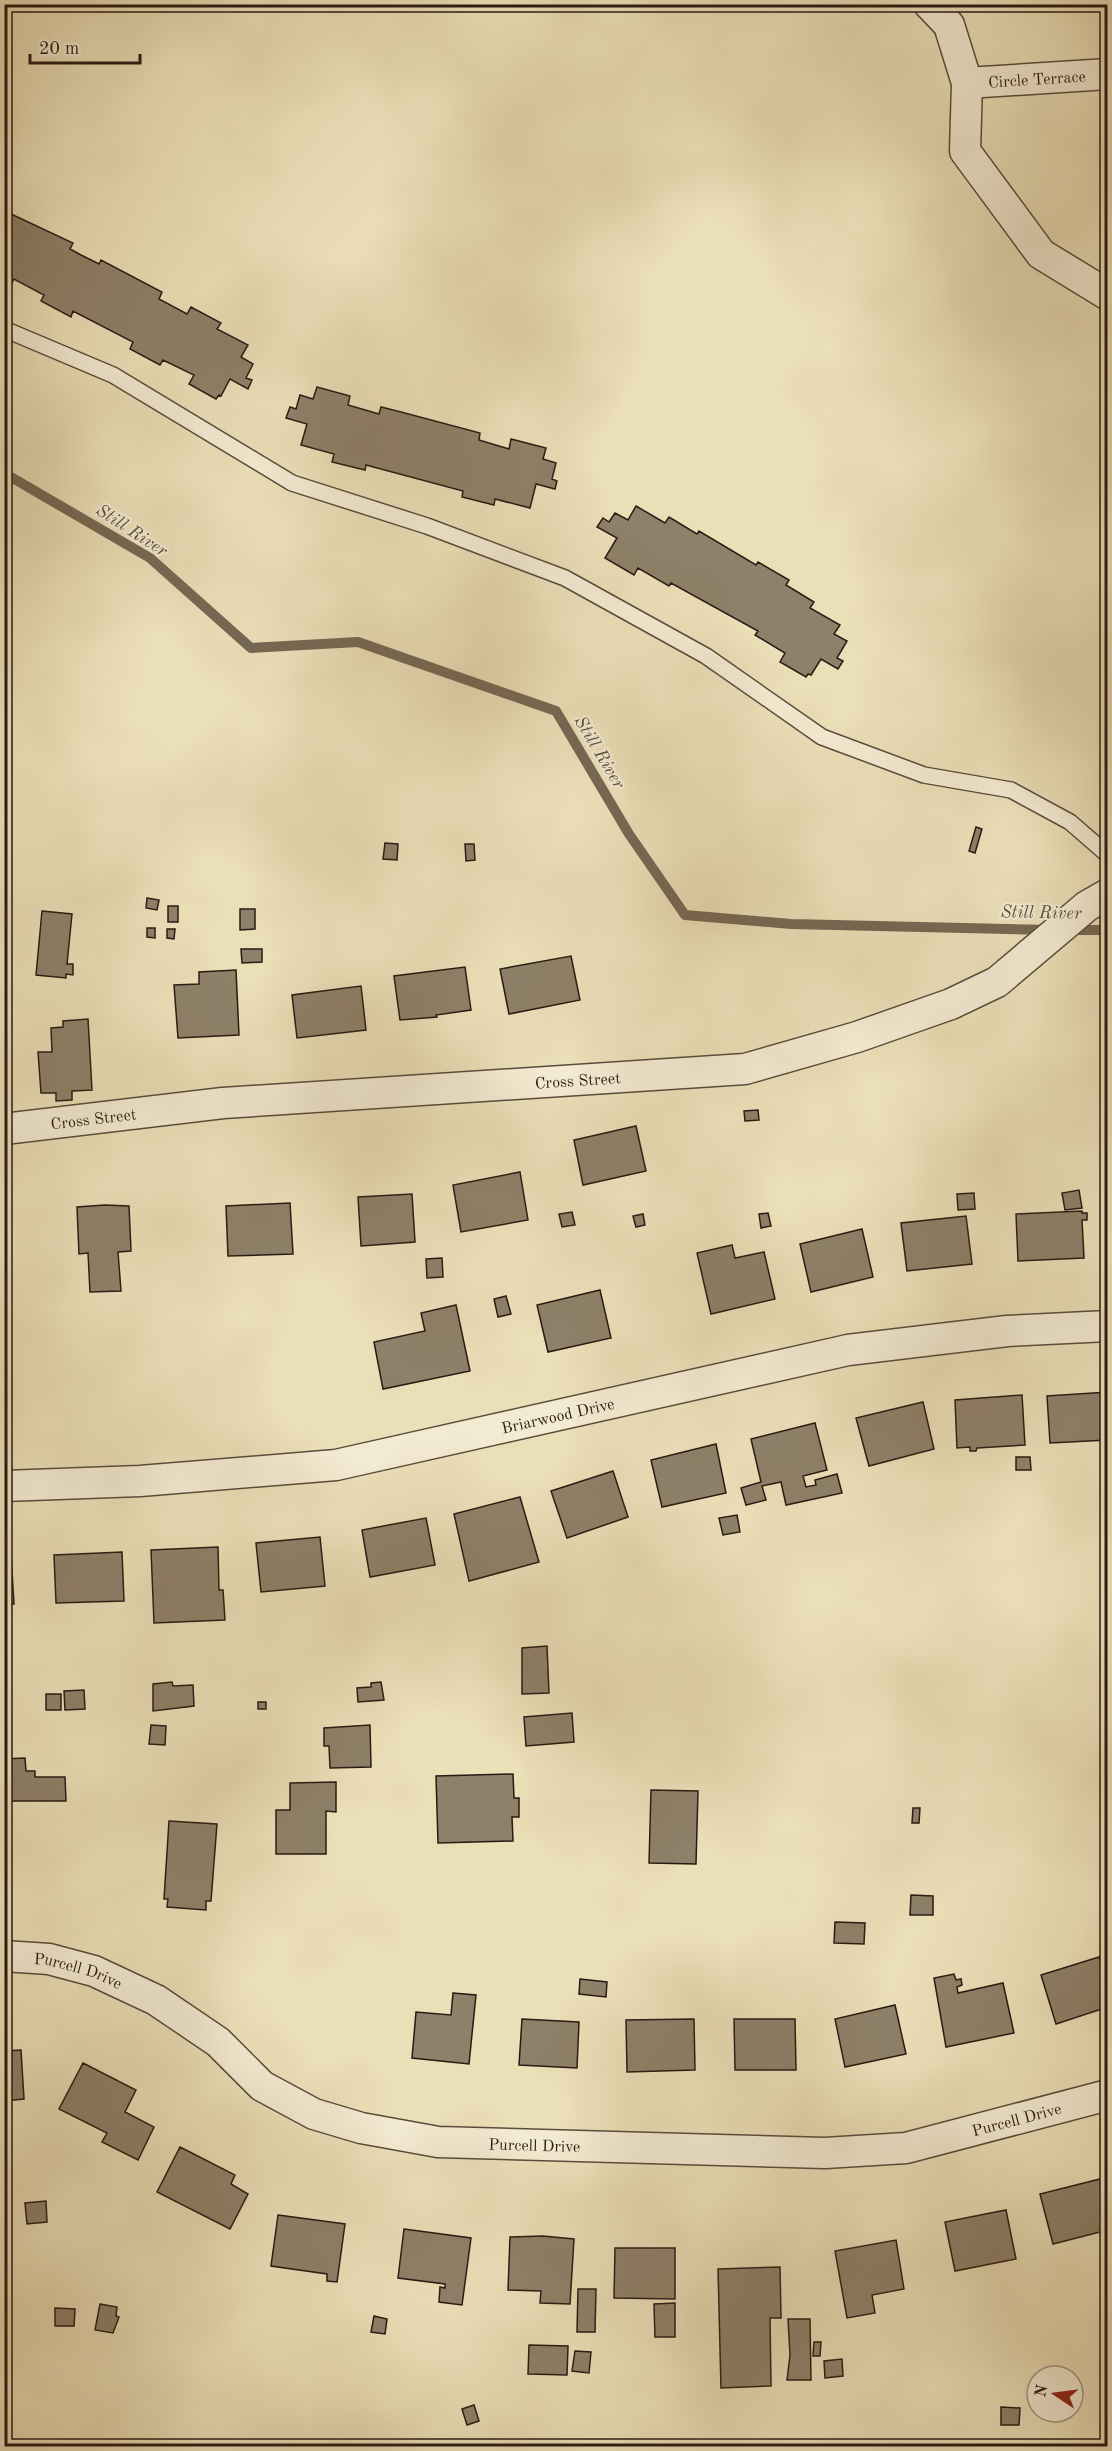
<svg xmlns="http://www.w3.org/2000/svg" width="1112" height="2451" font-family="'Old Standard TT',serif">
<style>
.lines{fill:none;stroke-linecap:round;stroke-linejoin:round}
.stream{stroke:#766854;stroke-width:10}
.building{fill:#8e8069;stroke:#291a13;stroke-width:1.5}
.service-casing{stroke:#5a4b3c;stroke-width:18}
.minor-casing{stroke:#5a4b3c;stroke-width:33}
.service{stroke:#f2ead1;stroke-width:15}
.minor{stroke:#f2ead1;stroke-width:30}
.labels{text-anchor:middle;stroke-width:4.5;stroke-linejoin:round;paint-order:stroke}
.street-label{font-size:16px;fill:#291a13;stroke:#f2ead1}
.water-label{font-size:18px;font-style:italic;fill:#5c4e3f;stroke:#f2ead1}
</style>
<rect width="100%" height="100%" fill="#ebdfb8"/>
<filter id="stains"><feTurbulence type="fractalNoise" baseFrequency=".00333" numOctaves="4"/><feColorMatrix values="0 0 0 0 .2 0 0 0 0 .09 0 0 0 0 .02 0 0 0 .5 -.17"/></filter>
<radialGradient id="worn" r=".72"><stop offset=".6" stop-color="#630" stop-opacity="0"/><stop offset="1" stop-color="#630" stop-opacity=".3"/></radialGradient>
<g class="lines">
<path class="stream" d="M4 473 150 558 251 648 358 642 556 711 629 834 685 915 791 924 1050 930
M1069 930H1108"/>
</g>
<path class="building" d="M11 214 73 243 70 249 81 255 99 264 101 260 162 292 159 299 187 314 191 307 221 323 217 329 248 345 241 357 253 364 246 378 252 380 248 389 230 379 221 396 219 395 216 399 189 384 194 375 163 360 160 365 130 349 133 342 73 311 71 317 41 301 44 295 14 279 11 285 4 281V220L7 222Z
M317 387 350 396 348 405 379 414 381 407 401 412 480 433 479 440 509 449 511 439 546 448 543 459 556 463 552 479 557 481 555 489 536 484 530 508 495 499 494 505 462 497 463 491 366 465 365 470 332 462 334 454 301 445 307 424 286 418 290 407 296 409 300 395 313 399Z
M636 506 665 523 669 517 697 534 699 531 756 565 758 562 789 580 786 585 814 602 810 608 840 625 834 634 847 641 837 658 843 661 838 669 821 659 811 675 808 674 806 677 780 662 785 653 755 635 758 631 671 583 669 586 638 568 634 575 605 558 617 538 597 527 603 518 609 522 615 513 628 520Z
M976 827 982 829 975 853 969 851Z
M385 843 398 844 397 860 383 859Z
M465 844H474L475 860 466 861Z
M147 898 159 900 157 910 146 908Z
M168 906H178V922H168Z
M240 909H255V929L240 930Z
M42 911 72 914 67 964H73V975L66 974V978L36 975Z
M147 928H155V938L147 937Z
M167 929H175L174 939 167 938Z
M241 949H262V962L242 963Z
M571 956 580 1000 509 1014 500 969Z
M465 967 471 1010 436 1015 437 1017 400 1020 394 976Z
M236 970 239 1035 178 1038 174 985 199 984V972Z
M361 986 366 1030 297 1038 292 995Z
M88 1019 92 1090 72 1091V1100L56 1101V1093H41L38 1052H52L51 1028 63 1027V1021Z
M758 1110 759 1120 745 1121 744 1111Z
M636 1126 646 1171 583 1185 574 1140Z
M520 1172 528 1220 461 1232 453 1185Z
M1079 1190 1082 1208 1065 1210 1062 1193Z
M974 1193 975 1209 958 1210 957 1194Z
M412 1194 415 1242 361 1246 358 1197Z
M290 1203 293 1254 228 1256 226 1206Z
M105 1205 129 1206 131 1251 118 1252 121 1291 90 1292 88 1253 79 1254 77 1207Z
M1082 1211V1213H1087V1220H1082L1084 1258 1018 1261 1016 1214Z
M572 1212 575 1225 562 1227 559 1214Z
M768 1213 771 1226 761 1228 759 1214Z
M643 1214 645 1225 636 1227 633 1216Z
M966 1216 972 1264 907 1271 901 1223Z
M862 1229 873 1277 811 1292 800 1244Z
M732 1245 735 1258 764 1252 775 1299 711 1314 697 1253Z
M442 1258 443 1277 427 1278 426 1259Z
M600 1290 611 1338 548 1352 537 1305Z
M506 1296 511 1314 498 1317 494 1299Z
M456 1305 470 1371 383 1389 374 1342 425 1331 421 1313Z
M1108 1392V1440L1050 1443 1047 1396Z
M1022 1395 1025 1445 977 1448 976 1451H970V1447L957 1448 955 1400Z
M923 1402 934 1449 869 1466 856 1418Z
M815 1423 827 1470 803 1476 806 1487 816 1485 815 1480 837 1474 842 1493 786 1505 781 1482 762 1486 766 1500 746 1505 741 1488 761 1482 751 1439Z
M716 1444 726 1493 662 1507 651 1460Z
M1016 1457H1030L1031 1470H1016Z
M613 1471 628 1517 567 1538 551 1491Z
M520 1497 539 1562 469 1581 454 1514Z
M737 1515 740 1532 723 1535 719 1518Z
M426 1518 435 1565 370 1577 362 1530Z
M320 1537 325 1586 261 1592 256 1543Z
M218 1547 219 1590H223L225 1620 154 1623 151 1550Z
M122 1552 124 1601 56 1603 54 1555Z
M11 1555 14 1604H4V1556Z
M547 1646 549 1693 522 1694V1648Z
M172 1682 173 1686 193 1685 194 1706 153 1711V1684Z
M381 1682 384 1700 358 1702 357 1688 371 1687V1683Z
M84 1690 85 1709 65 1710 64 1691Z
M46 1694H61V1710H46Z
M258 1702H266V1709H258Z
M572 1713 574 1742 526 1746 524 1717Z
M151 1725 166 1726 165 1745 149 1744Z
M370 1725 371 1767 330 1768 329 1746H324V1728Z
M25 1758 26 1771H35V1777H65L66 1801H5L4 1806V1759Z
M513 1774 514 1798H519V1817H512L513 1841 438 1843 436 1776Z
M336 1782V1812L326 1811V1854H276V1810H290V1783Z
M651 1790 698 1791 696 1864 649 1863Z
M913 1808H920L919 1823H912Z
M169 1821 217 1824 211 1901H206V1910L167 1907 168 1899H164Z
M911 1895 933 1896V1915H910Z
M835 1922 865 1923 864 1944 834 1943Z
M1099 1957 1108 1985V2007L1056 2024 1041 1975Z
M954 1974 956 1980 961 1979 962 1985 957 1987 958 1993 1003 1983 1014 2033 946 2047 934 1978Z
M580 1979 607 1982 606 1997 579 1994Z
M453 1993 476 1995 469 2064 412 2058 416 2012 451 2015Z
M895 2005 906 2054 845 2067 835 2019Z
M522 2019 579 2022 577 2068 519 2065Z
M694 2019 695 2070 627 2072 626 2020Z
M734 2019H795L796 2070H735Z
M21 2050 24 2099 4 2101V2051Z
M83 2063 136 2090 125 2112 154 2127 138 2160 102 2142 107 2133 59 2109Z
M180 2147 235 2175 231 2184 248 2194 230 2229 157 2192Z
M1100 2179 1108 2208V2230L1053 2244 1040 2194Z
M46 2201 47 2222 27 2224 25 2203Z
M1006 2210 1016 2259 955 2271 945 2222Z
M278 2215 345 2224 337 2282 327 2281V2274L271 2266Z
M404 2229 471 2238 462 2305 439 2302 440 2287 445 2288V2284L398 2278Z
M543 2236 574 2239 570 2304 540 2303 541 2291 508 2290 510 2237Z
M896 2240 904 2289 872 2295 875 2313 847 2318 835 2251Z
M615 2248H675V2299L614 2298Z
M780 2267 781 2318H770L771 2386 721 2388 718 2269Z
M578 2289H596L595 2332H577Z
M675 2303V2337H655L654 2304Z
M100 2304 117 2307 116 2316 119 2317 113 2333 95 2330Z
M55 2308 75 2309 74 2326H55Z
M374 2316 387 2319 385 2334 371 2332Z
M788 2319H810L811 2380H787L790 2355Z
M814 2342H821L820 2356H813Z
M529 2345 568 2346 567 2375 528 2374Z
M575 2351 591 2352 589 2373 572 2371Z
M842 2359 843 2376 825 2378 824 2361Z
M474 2405 479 2421 467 2425 462 2409Z
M1001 2407 1020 2408 1019 2425H1001Z"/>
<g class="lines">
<defs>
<path id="service" d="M4 329 113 375 292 483 427 526 565 578 706 656 822 737 924 775 1011 790 1070 822 1108 855"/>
<g id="minor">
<path d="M929 4 949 25 967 83 965 151 1041 254 1108 295"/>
<path id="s1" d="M967 83 1108 74"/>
<path id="s2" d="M4 1129 223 1103 745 1069 857 1037 951 1004 997 982 1087 906 1108 894"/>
<path id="s3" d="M4 1486 140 1481 336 1465 848 1350 1007 1331 1108 1326"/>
<path id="s4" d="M4 1956 49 1959 94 1971 156 2000 218 2042 262 2086 314 2114 361 2128 438 2142 825 2153 906 2148 1108 2095"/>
</g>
</defs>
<use href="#service" class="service-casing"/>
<use href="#minor" class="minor-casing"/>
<use href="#service" class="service"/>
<use href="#minor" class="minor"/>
</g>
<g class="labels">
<g class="street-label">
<text dy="6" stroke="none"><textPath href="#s1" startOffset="70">Circle Terrace</textPath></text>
<text dy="6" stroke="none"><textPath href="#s2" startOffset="576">Cross Street</textPath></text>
<text dy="6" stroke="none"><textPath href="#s2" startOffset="90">Cross Street</textPath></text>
<text dy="6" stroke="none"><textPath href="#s3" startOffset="560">Briarwood Drive</textPath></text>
<text dy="6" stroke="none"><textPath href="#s4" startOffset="76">Purcell Drive</textPath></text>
<text dy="6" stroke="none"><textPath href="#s4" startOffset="1066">Purcell Drive</textPath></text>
<text dy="6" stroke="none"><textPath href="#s4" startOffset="580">Purcell Drive</textPath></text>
</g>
<g class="water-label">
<text transform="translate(132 530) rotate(33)" y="6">Still River</text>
<text transform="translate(600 752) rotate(59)" y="6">Still River</text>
<text transform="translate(1041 912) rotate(1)" y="6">Still River</text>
</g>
</g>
<rect width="1112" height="2451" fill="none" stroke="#ebdfb8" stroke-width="24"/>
<rect x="6" y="6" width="1100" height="2439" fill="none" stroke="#291a13" stroke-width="3"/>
<rect x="12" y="12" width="1088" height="2427" fill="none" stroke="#291a13" stroke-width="1.5"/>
<g transform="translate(1055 2394) rotate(283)"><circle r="28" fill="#f2ead1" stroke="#a29785" stroke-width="1.5"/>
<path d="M0-4.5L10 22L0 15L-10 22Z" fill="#8f2418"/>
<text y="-9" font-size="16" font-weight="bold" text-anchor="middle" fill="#291a13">N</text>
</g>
<path d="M30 54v9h110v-9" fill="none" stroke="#291a13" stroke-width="3"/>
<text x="39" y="54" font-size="18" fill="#291a13" stroke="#f2ead1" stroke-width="4.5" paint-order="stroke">20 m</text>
<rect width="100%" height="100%" filter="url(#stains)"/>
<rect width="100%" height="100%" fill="url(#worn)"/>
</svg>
